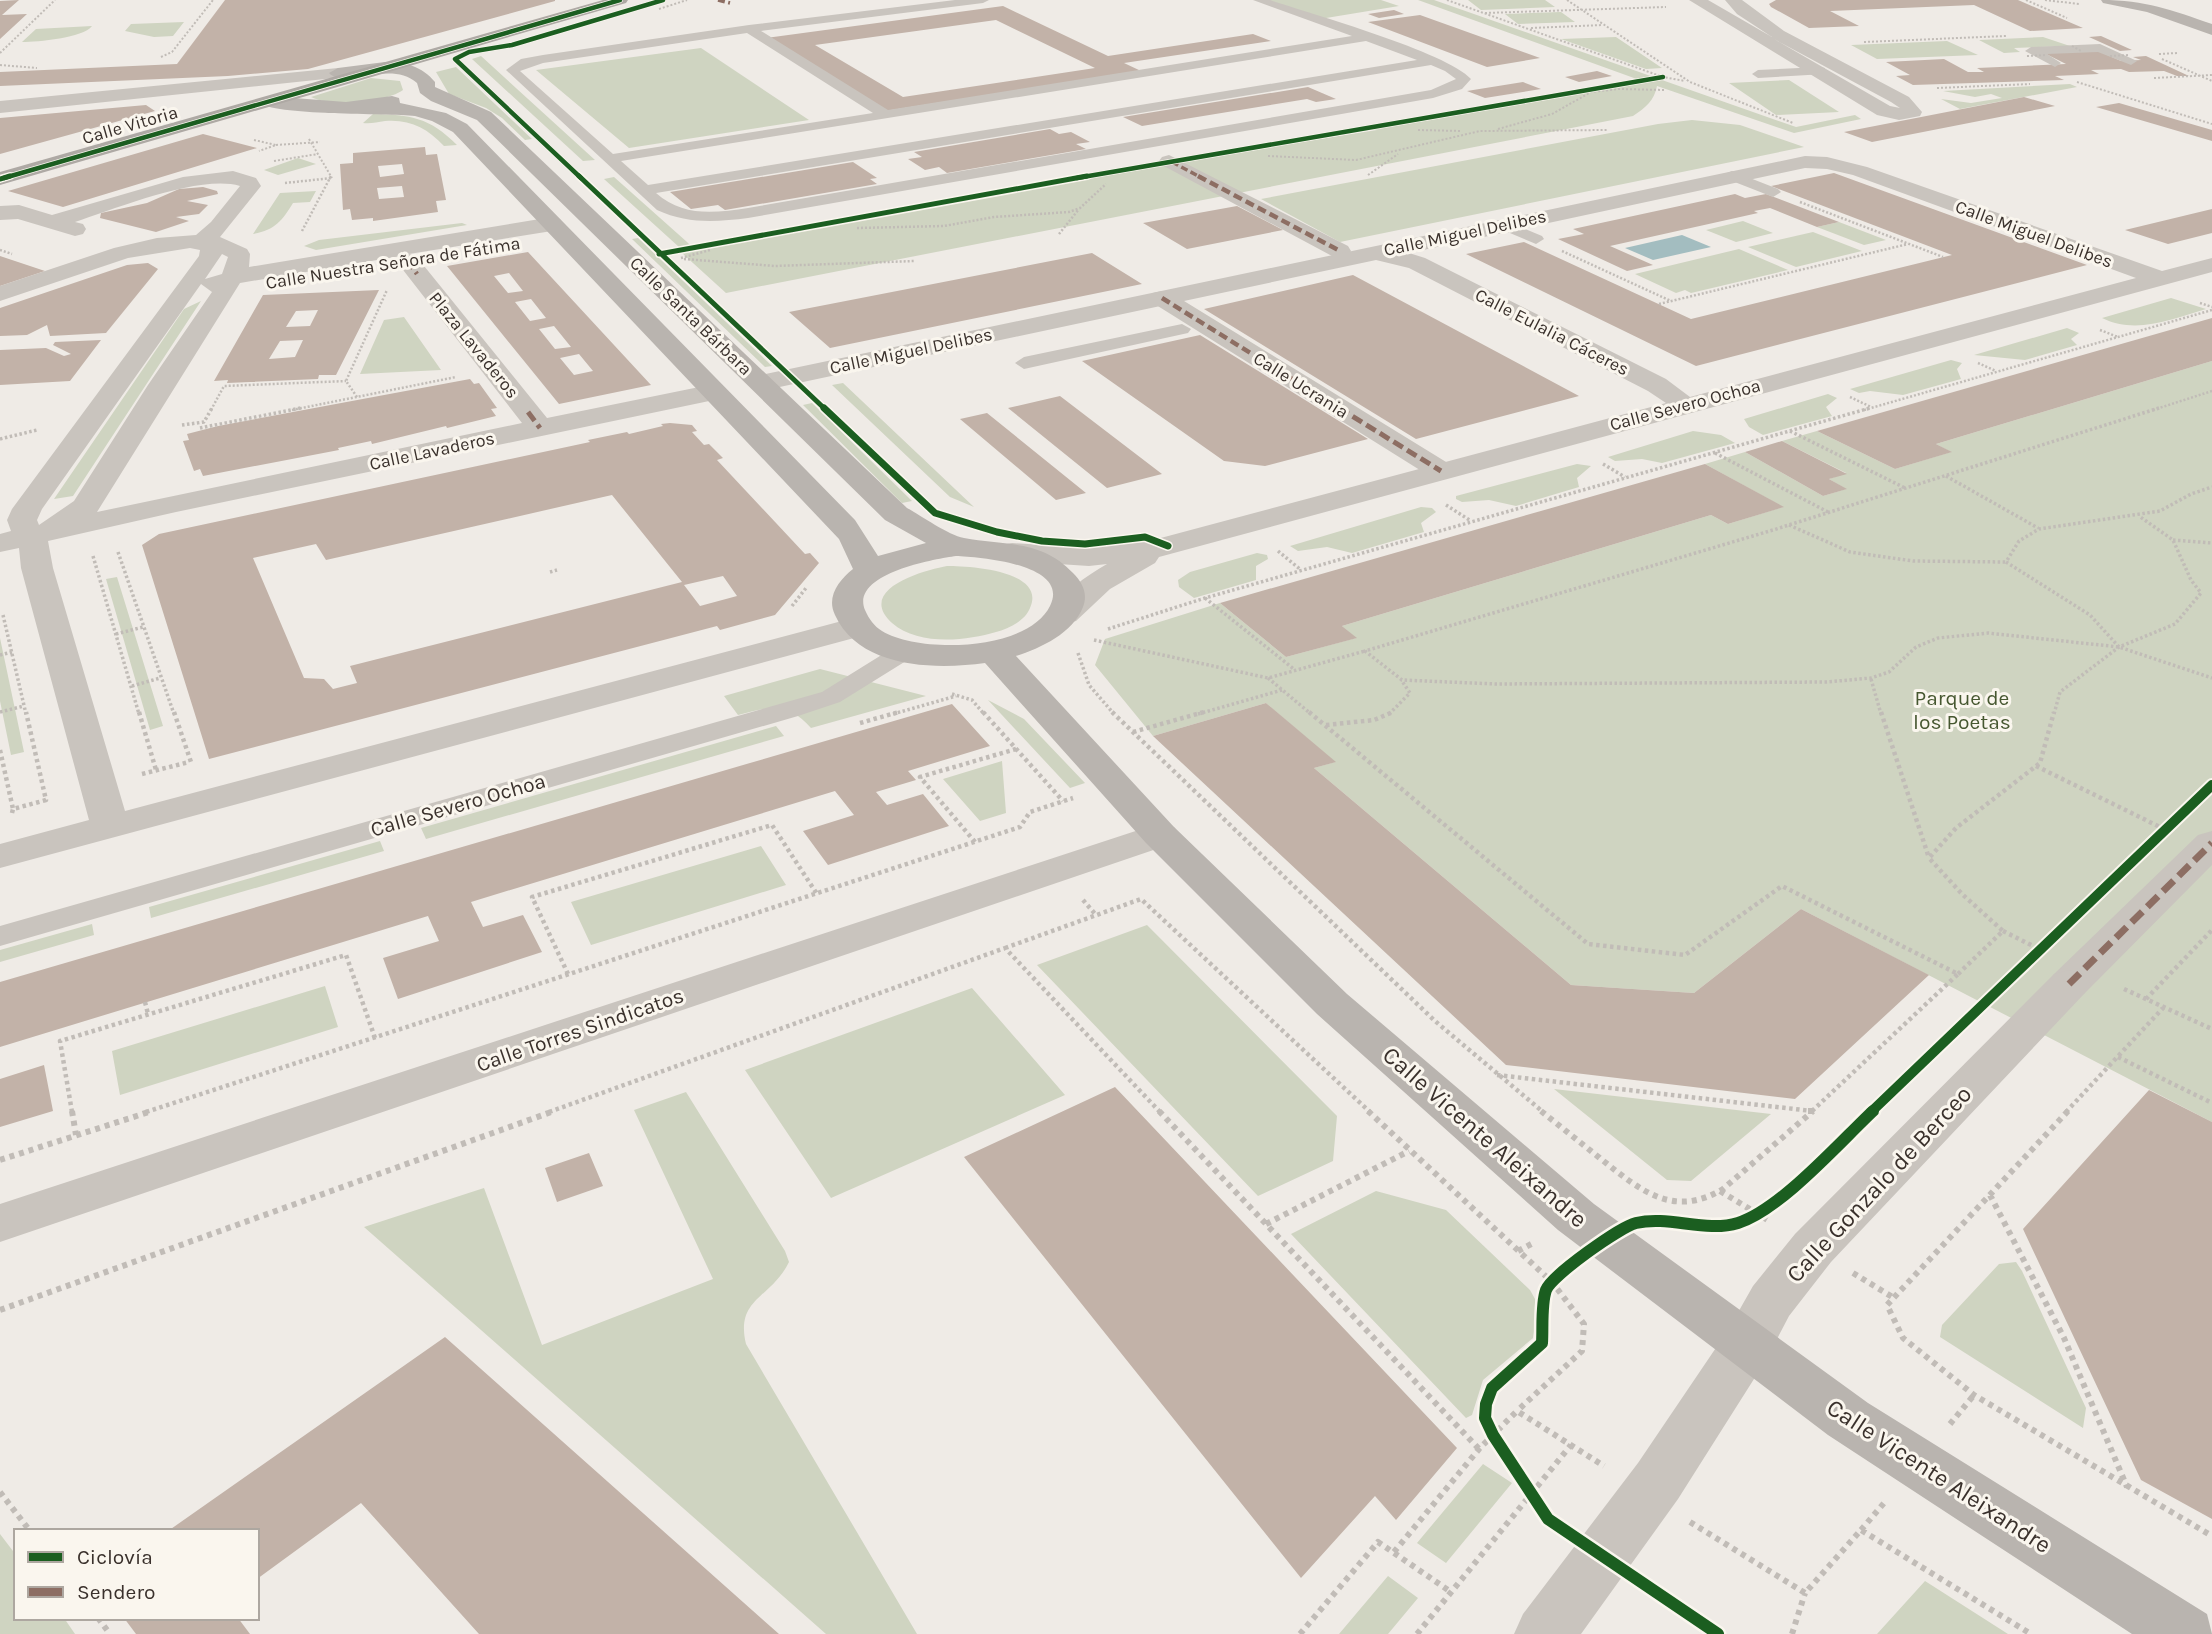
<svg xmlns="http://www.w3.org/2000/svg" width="2212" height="1634" font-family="Karla,sans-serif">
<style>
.green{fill:#cfd4c1}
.water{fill:#a3bdc0}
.building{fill:#c2b2a8;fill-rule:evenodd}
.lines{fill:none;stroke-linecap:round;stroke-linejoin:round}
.path-far4{stroke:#c1bcb7;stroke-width:2;stroke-dasharray:2 2;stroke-linecap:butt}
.path-far3{stroke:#c1bcb7;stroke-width:2.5;stroke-dasharray:2 2;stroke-linecap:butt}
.path-far2{stroke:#c1bcb7;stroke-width:3.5;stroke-dasharray:2.5 2.5;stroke-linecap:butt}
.path-far1{stroke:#c1bcb7;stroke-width:4.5;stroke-dasharray:3.5 3.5;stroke-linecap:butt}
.path{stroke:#c1bcb7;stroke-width:6;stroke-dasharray:5 5;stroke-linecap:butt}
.service{fill:#c9c4be;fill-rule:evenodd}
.pedestrian{fill:#c9c4be;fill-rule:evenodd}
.minor{fill:#c9c4be;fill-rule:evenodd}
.secondary{fill:#b9b4af;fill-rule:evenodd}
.trunk{fill:#aea9a4;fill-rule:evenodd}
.path-bridge{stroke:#c1bcb7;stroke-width:2;stroke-dasharray:2 2;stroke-linecap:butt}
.quiet-far3{stroke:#8d6e63;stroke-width:3.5;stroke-dasharray:7 3.5;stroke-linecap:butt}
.quiet-far2{stroke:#8d6e63;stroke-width:4.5;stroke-dasharray:9 4.5;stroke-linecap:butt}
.quiet-far1{stroke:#8d6e63;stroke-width:5;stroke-dasharray:11 5;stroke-linecap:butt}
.quiet{stroke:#8d6e63;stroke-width:7;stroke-dasharray:15 7;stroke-linecap:butt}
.cycleway-far4-casing{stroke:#faf6ee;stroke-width:6}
.cycleway-far3-casing{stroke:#faf6ee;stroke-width:8}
.cycleway-far2-casing{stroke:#faf6ee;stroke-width:10}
.cycleway-far1-casing{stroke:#faf6ee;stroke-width:14}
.cycleway-casing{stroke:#faf6ee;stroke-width:17}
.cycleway-far4{stroke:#1b5e20;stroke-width:4.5}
.cycleway-far3{stroke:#1b5e20;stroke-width:5}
.cycleway-far2{stroke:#1b5e20;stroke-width:7}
.cycleway-far1{stroke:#1b5e20;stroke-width:10}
.cycleway{stroke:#1b5e20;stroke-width:12}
.labels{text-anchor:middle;stroke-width:6;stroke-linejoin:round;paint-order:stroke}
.far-street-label{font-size:18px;fill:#3a312c;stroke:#faf6ee}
.park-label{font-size:21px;fill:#465730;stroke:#faf6ee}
.street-label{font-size:21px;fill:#3a312c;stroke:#faf6ee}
.near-street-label{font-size:24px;fill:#3a312c;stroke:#faf6ee}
</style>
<rect width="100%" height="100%" fill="#efebe6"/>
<path class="green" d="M1268 0H1381L1399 6 1320 19Z
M1418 0H1434L1796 127 1855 115 1861 119 1794 133 1657 86C1654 101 1646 107 1633 116L726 293 682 253 1301 139 1288 144 1377 130H1357L1645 82Z
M1468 0H1545L1555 7 1481 10Z
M1561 12 1575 22 1518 24 1505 14Z
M184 22 173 36 154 37 125 31 131 24Z
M92 26C83 38 38 42 22 42L36 29Z
M1616 37 1662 68 1646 69 1561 39Z
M2043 37 2070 46 2014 48 2020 52 2004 53 1979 40Z
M1947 41 1978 55 1877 59 1851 45Z
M701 48 809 120 629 148 536 70Z
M481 56 595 160 583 161 472 59Z
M456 67 532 139 525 140 502 118 486 108 449 94 436 72Z
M371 78 400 81 403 90C385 103 330 107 311 97Z
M1789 80 1839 112 1776 115 1729 83Z
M2070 84 2077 87 1960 109 1941 99 1971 103 2002 98 1991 94 1975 97 1943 91Z
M373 114C411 115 429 117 457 145L444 146C427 128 410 119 385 121 377 122 371 124 363 123Z
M1692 120 1740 125 1804 147 1340 242 1261 199 1658 124Z
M298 158 316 164 278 175 264 170Z
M614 177 687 242 690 245 679 247 604 179Z
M316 191 310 202 293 203C282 221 275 230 253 234L280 193Z
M1743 221 1773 233 1736 242 1706 230Z
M1839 222 1886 240 1864 245 1817 227Z
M462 223 467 225 316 250 304 246 319 240Z
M1813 232 1862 251 1796 267 1748 247Z
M638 238 772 366 765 367 632 239Z
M1739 249 1788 270 1691 293 1685 290 1676 293 1635 274Z
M2171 298 2206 309C2172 319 2136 335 2102 318Z
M201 301 73 496 54 499 184 309Z
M404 317 441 370 360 374 384 320Z
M2067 328 2079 333 2071 339 2077 345 2025 360 1974 355Z
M1951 360 1962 363 1957 369 1961 379 1903 395 1870 391 1859 393 1850 389Z
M2212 361V1122L1801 909 1694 993 1571 985 1314 768 1335 762 1266 703 1153 736 1095 665 1105 639 1220 603 1286 657 1356 638 1342 626 1711 515 1728 524 1783 507 1705 464 1745 452 1823 496 1846 489 1829 479 1846 473 1782 441 1817 431 1895 469 1951 452 1936 444Z
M843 383 974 507 950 497 832 385Z
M1828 394 1837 398 1826 407 1832 416 1763 435 1749 427 1744 419Z
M812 403 912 501 902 503 803 405Z
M1693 431 1721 435 1735 443 1662 463 1642 459 1615 461 1608 457Z
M1577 464 1591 466 1577 478 1579 487 1516 506 1489 500 1462 502 1456 499V496Z
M1421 507 1432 508 1436 512 1421 523 1424 532 1352 553 1327 547 1298 551 1290 546Z
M1257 553 1267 555 1268 559 1256 566V580L1194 598 1179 587 1178 580 1190 572Z
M947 566C968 566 1047 570 1030 608 1025 621 1008 629 996 632 966 641 918 646 892 623 855 589 925 570 947 566Z
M117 577 163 726 150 730 106 579Z
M0 638 24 752 11 755 0 701Z
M820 669 926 696 811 728C788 701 768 707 738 715L724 696Z
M988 700 1024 719 1085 783 1070 788Z
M776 726 784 736 426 839 421 828Z
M1002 761 1006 813 980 821 943 779Z
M380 841 384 851 151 918 149 907Z
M761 846 786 885 591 945 571 902Z
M92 924 94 935 0 962V950Z
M1147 925 1337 1116 1333 1161 1258 1196 1037 965Z
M325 986 338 1027 120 1095 112 1051Z
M972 988 1065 1095 831 1198 745 1070Z
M1554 1089 1771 1114 1691 1181 1667 1180Z
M686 1092 785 1251 789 1262C771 1299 735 1298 746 1344L917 1634H826L364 1227 484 1188 542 1345 713 1279 634 1110Z
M1376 1191 1446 1210 1530 1290 1535 1299V1326L1533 1338 1483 1380 1472 1415 1466 1418 1291 1234Z
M2016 1262 2022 1271 2086 1408 2083 1428 1940 1337 1942 1325 1999 1264Z
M1483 1464 1512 1483 1446 1563 1417 1543Z
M0 1534 16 1555V1618H64L75 1634H0Z
M1388 1576 1418 1598 1388 1634H1339Z
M1925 1581 2008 1634H1877Z"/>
<path class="water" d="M1682 235 1711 247 1653 260 1625 248Z"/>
<path class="building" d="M19 0 2 15 27 14 0 39V1Z
M225 0H555V1L308 69 228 76 0 86V72L177 64Z
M1776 0H2018L2083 28 2030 31 1974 5 1830 11 1859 26 1809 28 1771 7 1769 4Z
M1003 6 1108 56 1253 34 1271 41 1124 63 1141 71 885 111 766 38ZM996 20 1095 68 903 97 815 45Z
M1394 10 1404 14 1379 18 1368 14Z
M1420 15 1540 58 1487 67 1368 22Z
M2101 36 2132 50 2120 51 2089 37Z
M2096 50 2121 61 2141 60 2133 57 2146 56 2189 76H2177L2164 71 2129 72 2121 69 2091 70 2099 74 2055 76 2064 80 1913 85 1896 76 1910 75 1886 62 1944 59 1968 72H1984L1977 68 2066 64 2042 52Z
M1597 71 1612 76 1579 82 1565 77Z
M1523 82 1541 89 1485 98 1467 91Z
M1308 87 1336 99 1316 102 1307 99 1142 126 1123 117Z
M2024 97 2055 106 1872 142 1844 132Z
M2119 103 2212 130V141L2096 107Z
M146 105 155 111 0 154V118Z
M1050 129 1059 134 1071 132 1090 142 1076 144 1086 149 947 173 939 167 925 170 908 159 922 157 914 152Z
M203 134 257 148 63 207 8 191Z
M425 147 426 155 437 154 446 200 436 201 438 212 373 221V218L352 220 350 209 343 210 340 164 353 163V153ZM402 164 404 174 380 177 378 166ZM402 186 404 197 379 199 377 188Z
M853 162 877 178 870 179 877 184 725 210 718 205 691 209 670 192Z
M1834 173 2087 265 1696 366 1466 254 1524 242 1691 319 1952 255 1771 186Z
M203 187 217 191 218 194 187 201 208 205 199 214 176 217 189 221 156 232 100 218 101 213 147 203 179 189Z
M1735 194 1745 198 1766 194 1839 222 1817 227 1770 208 1754 211 1758 213 1610 246 1653 265 1627 271 1558 239 1584 234 1573 229Z
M1237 206 1283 230 1187 249 1143 223Z
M2212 209V233L2168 244 2125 230Z
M528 252 651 385 559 404 447 266ZM509 273 523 291 508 293 494 276ZM531 299 546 318 530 321 515 302ZM554 326 571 347 555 349 539 329ZM579 354 593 371 574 375 560 358Z
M1092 253 1142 284 830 348 789 312Z
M0 256 45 271 0 286Z
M148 263 158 269 106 333 50 336 47 325 27 335 0 336V308L127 265Z
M1353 275 1579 396 1416 439 1204 309Z
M379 290 336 375H319L318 379 227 383 228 380 214 381 263 295ZM318 310 310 326 286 327 296 311ZM303 340 295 357 269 359 280 341Z
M2212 318V361L1936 444 1952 452 1895 469 1817 431Z
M1200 335 1368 439 1265 466 1224 461 1082 361Z
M101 340 70 381 0 385V350L46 348 64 356 71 354 53 345 55 342Z
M470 379 474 384 479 383 497 408 491 409 496 416 447 428 446 426 372 444 371 441 338 448 339 450 203 476 200 469 194 471 183 441 189 440 187 434 218 426Z
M1060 396 1162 474 1107 488 1008 408Z
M987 413 1086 493 1056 500 960 419Z
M670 423 692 425 697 431 692 432 704 445 709 444 723 458 717 460 805 554 810 553 819 563 775 615 720 630 717 626 209 759 142 545 159 534 590 442 588 440 627 432 629 434 663 426 661 424ZM612 495 682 582 350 666 357 683 333 689 324 679 304 678 253 558 316 544 326 560ZM723 576 737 596 700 606 684 585Z
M1782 441 1847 474 1829 479 1847 489 1823 496 1745 452Z
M1705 464 1784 507 1728 524 1711 515 1342 626 1357 638 1286 657 1220 603Z
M1266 703 1336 762 1314 768 1571 985 1694 993 1801 909 1929 975 1795 1099 1506 1065 1153 736Z
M952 704 990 746 908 771 916 780 876 792 887 805 923 794 949 826 828 865 803 831 854 815 835 791 471 902 483 927 523 915 542 952 398 999 383 958 439 941 428 916 0 1047V982Z
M44 1065 53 1111 0 1127V1079Z
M1115 1087 1457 1448 1396 1520 1375 1496 1301 1578 964 1157Z
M2149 1090 2212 1122V1519L2141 1480 2023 1229Z
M589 1153 603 1186 557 1202 545 1168Z
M445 1337 779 1634H479L361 1503 257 1579V1531H168Z
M124 1618H238L250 1634H136Z"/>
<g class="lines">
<path class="path-far4" d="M1447 0 1663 77 1685 81
M1567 0 1690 82 1793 123
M2026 0 2067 18
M2045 0 2079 4
M659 9 687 0
M1485 13 1666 7
M1531 28 1602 25
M1864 42 2006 36
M0 53 55 0
M2159 54 2178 53
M161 57 172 52 213 0
M2162 59 2212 81
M0 65 37 68
M2154 78 2212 75
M2077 82 2212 124
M1937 88 2030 84
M1498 129 1552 114 1591 92 1619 89 1665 90
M1418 130 1462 131
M309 139 332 178
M254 140 276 145 259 151
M276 145 320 142
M1268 156 1356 160 1480 131 1607 130
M274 161 318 154
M1368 175 1398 154"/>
<path class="path-far3" d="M285 183 332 178
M1800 202 1943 257
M857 228 944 226 994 217 1069 212 1080 208 1106 184
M302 231 331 176
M1059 234 1079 209
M0 250 12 254
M1562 251 1671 301
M681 258 710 250
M684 259 775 266 915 261
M2200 303 2212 307
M1659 304 1908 244
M2100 330 2118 337
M1978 363 1996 371
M357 397 346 381 387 290
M1850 397 1871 407
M211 410 224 386 346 381
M292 410 456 377
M1864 410 2212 310
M2153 410 2212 391"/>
<path class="path-far2" d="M2159 408 1773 530 1365 651 1402 680 1496 684 1827 682 1871 678 1889 672 1916 647 1938 638 1988 633 2119 647 2212 678
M182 425 204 422 212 408
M200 428 301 408
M1790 431 1905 488
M0 439 37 430
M1715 453 1828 512
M1603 464 1625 477
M1946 476 2038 528
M1446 505 1471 521
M1789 525 1850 552 1913 561 2006 562
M2173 540 2212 543
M1278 551 1301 570
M118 552 174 714
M93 556 139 714
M550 572 557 570
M1205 598 1295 670
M792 606 806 588
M3 615 26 714
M1108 629 1205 598 1870 408
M116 634 143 627
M1094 640 1268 678 1365 651
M2119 647 2090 615 2006 562 2019 541 2039 529 2160 511 2191 494 2212 487
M1078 653 1089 685 1114 714
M0 655 12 652
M1268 678 1311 714
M1871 679 1881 714
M132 686 160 678
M952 694 972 700 984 714
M0 712 24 706
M893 714 956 696
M1198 714 1282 690
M1389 714 1410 693 1402 681
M2054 714 2060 692 2119 647 2175 624 2201 593 2191 580 2173 540 2139 516"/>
<path class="path-far1" d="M139 712 156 770
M174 712 192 765
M983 712 1063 801
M1112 712 1435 1021 1543 1112
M1309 712 1588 944 1685 955 1782 886 1958 974 1811 1112
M1881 712 1929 858
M860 723 899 712
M1326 725 1374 720 1393 712
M1133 732 1204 712
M0 750 13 809
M2036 766 2166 830
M142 774 189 762
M12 813 13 809 46 800 26 712
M975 842 920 777 1016 749
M1083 900 1096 915
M2003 931 2043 951
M1005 948 1141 899 1370 1112
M568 974 532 897 772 825 817 894
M1958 974 2003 931 1962 894 1929 858 1956 828 2040 763 2054 712
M2124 989 2212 1029
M2146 999 2212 930
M145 1002 148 1014
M2118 1057 2212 1103
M1497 1075 1812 1111
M72 1112 60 1041 346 955 375 1038
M146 1112 1020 827 1030 812 1073 798
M549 1112 1005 948 1160 1112
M2066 1112 2163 1008"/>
<path class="path" d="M72 1111 76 1135
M1159 1111 1479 1449
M1368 1111 1552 1282 1584 1324 1582 1351 1517 1411
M1541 1111C1561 1127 1581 1143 1601 1159 1640 1190 1673 1219 1723 1189L1813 1111
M1808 1111H1812
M2068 1111 1887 1305 1903 1338 1974 1395 2212 1536
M0 1160 152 1111
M1720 1191 1771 1222
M1990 1195 2064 1338 2127 1487
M1266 1224 1409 1151
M1518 1251 1535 1242
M1853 1273 1894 1298
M0 1310 554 1111
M1950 1424 1974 1395
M0 1492 30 1531
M1690 1522 1805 1593 1861 1530 2031 1634
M1861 1530 1884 1503
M1394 1552 1479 1449 1517 1411 1604 1466
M98 1618 110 1634
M1300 1634 1378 1542 1451 1592
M1417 1634 1571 1445
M1792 1634 1805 1593"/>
<path class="service" d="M955 0H989L983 3 761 31 888 110 1352 36 1253 0H1270C1311 14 1447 52 1471 79L1462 89 1433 98 748 218C716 222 687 224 657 210L506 70 521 59 543 55 749 25ZM747 33 873 113 613 154 520 71 543 63ZM1366 41 1417 60 648 185 621 161ZM1431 65 1445 71 1456 79 1431 90 748 208C714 213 683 217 656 193Z
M2100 44 2137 61 2131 65 2098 52 2047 54 2061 63 2055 67 2025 51 2031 47Z
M1820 67 1825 68V74L1758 78 1752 74 1758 70Z
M1732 171 1778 189 1781 192 1773 197 1727 179 1724 176 1727 173Z
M1504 220 1542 236 1544 239 1536 244 1498 228 1496 225Z
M1182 324 1191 329 1188 333 1024 369 1015 363 1024 357Z
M905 644 914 646 917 651 914 656 840 702 798 716 0 946V926L822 692 896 646Z"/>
<path class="pedestrian" d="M1169 155 1348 246 1351 251 1348 256H1332L1162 165 1159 161 1162 157Z
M1162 291 1171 293 1451 465 1455 471 1451 477 1441 480 1431 477 1153 303 1150 298 1153 293Z
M2212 831V865L2084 994 2069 998 2054 994 2047 984 2054 974 2198 835Z"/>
<path class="minor" d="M1689 0H1708L1772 37 1737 14 1725 0H1742L1784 31 1909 97 1922 112 1920 116 1899 120 1877 115ZM1774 39 1891 102 1900 108 1890 106Z
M338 68 347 73 344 77 0 113V101Z
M1805 156 1827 157 1867 167 2162 271 2212 258V272L1159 557 1155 563 1110 589 1076 621 1064 624 1052 621 1048 614C1062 593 1086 576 1107 564L1089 566 1012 561 1001 559 996 552 1001 545 1012 543 1089 548 1157 539 1666 403 1648 391 1409 268 1376 260 761 391 752 389 748 383 752 377 761 375ZM1805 168 1827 169 1853 175 2136 278 1690 397 1666 379 1425 258 1409 253Z
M233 171 256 178 261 186 220 237 247 249 250 254 249 267 552 217 560 219 563 224 560 229 552 231 409 254 416 256 547 418 714 384 723 386 727 392 723 398 714 400 176 512 48 541 53 568 125 811 857 617 869 620 874 627 869 634 0 868V844L89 820 21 568 19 548 0 552V534L11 531 7 520 12 509 199 256 200 250 190 248 128 258 0 301V286L114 248 157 238 196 235 211 222 240 186C200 174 115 209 75 222L83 224 86 229 83 234 75 236 18 219 0 220V206L19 205 52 215 183 177ZM222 254 228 257 222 274 205 279ZM401 256 396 261 400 266 522 423 97 512 240 283ZM201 284 212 292 148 385 74 501 39 525 37 520 42 509Z
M1160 823 1174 827 1180 835 1174 843 0 1242V1204Z
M2069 970 2084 974 2091 984 2084 994 1831 1262 1789 1316 1766 1360 1678 1499 1581 1634H1514L1523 1614 1638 1463 1728 1330 1753 1286 1795 1234 2054 974Z"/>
<path class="secondary" d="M2101 0C2146 0 2171 10 2212 24V35L2147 12 2103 3Z
M385 62C405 62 422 66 435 82V87L491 112 907 508C922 516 948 535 964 538 1005 546 1041 539 1073 573 1083 583 1088 594 1083 607 1073 633 1041 648 1016 656L1174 827 1347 994 1594 1204 1868 1403 2207 1614 2212 1634H2132L1828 1435 1558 1230 1317 1014 1146 843 985 663C934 670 859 668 835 615 826 597 839 580 853 569L839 539 453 132 432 121 415 116C389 113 271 116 259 102L268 96 346 102 392 96 399 98 400 103 446 113 467 124 855 520 878 556 926 543 885 520 477 120 431 101 420 93 417 83C390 59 345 90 329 73L338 68ZM956 556C979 557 1071 564 1050 606 1028 651 920 654 882 631 874 626 869 619 865 610 850 574 934 559 956 556Z"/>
<path class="trunk" d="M603 0H628L626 3 0 185V172Z"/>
<path class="path-bridge" d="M2072 46 2081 51
M2027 56 2047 55
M2110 56 2130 55"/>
<path class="quiet-far3" d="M718 0 730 3
M1172 162 1202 178"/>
<path class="quiet-far2" d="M1198 176 1340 251
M408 261 417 274
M1162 298 1342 410"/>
<path class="quiet-far1" d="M1339 408 1441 471
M528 412 540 428"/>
<path class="quiet" d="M2069 984 2212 843"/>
<defs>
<path id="cycleway-far4" d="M4 178 620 0
M581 178 455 59 469 52 512 45 663 0
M1077 178 1663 77"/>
<path id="cycleway-far3" d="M579 176 826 410
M0 179 10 176
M659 254 1087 176"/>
<path id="cycleway-far2" d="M824 408 935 513 997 532 1042 541 1085 544 1145 537 1168 546"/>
<path id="cycleway-far1" d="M1871 1112 2212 785"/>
<path id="cycleway" d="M1718 1634 1548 1519 1493 1435 1485 1418 1486 1404 1492 1388 1542 1343C1543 1328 1541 1304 1546 1290 1552 1275 1620 1227 1636 1223 1669 1215 1705 1233 1738 1223 1780 1210 1840 1142 1873 1111"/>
</defs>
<use href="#cycleway-far4" class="cycleway-far4-casing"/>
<use href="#cycleway-far3" class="cycleway-far3-casing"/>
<use href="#cycleway-far2" class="cycleway-far2-casing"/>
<use href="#cycleway-far1" class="cycleway-far1-casing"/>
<use href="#cycleway" class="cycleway-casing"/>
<use href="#cycleway-far4" class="cycleway-far4"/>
<use href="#cycleway-far3" class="cycleway-far3"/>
<use href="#cycleway-far2" class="cycleway-far2"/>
<use href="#cycleway-far1" class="cycleway-far1"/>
<use href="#cycleway" class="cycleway"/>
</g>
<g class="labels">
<g class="far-street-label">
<text transform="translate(130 125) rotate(-16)" y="6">Calle Vitoria</text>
<text transform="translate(1465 233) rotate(-12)" y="6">Calle Miguel Delibes</text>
<text transform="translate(2034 234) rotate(20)" y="6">Calle Miguel Delibes</text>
<text transform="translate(393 263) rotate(-9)" y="6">Calle Nuestra Señora de Fátima</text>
<text transform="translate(691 316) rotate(44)" y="6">Calle Santa Bárbara</text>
<text transform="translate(1552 332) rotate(27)" y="6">Calle Eulalia Cáceres</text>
<text transform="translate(474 345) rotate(51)" y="6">Plaza Lavaderos</text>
<text transform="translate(911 351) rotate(-12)" y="6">Calle Miguel Delibes</text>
<text transform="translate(1301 385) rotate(32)" y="6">Calle Ucrania</text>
<text transform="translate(1685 405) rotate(-15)" y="6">Calle Severo Ochoa</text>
<text transform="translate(432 451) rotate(-12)" y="6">Calle Lavaderos</text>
</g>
<g class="park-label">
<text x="1962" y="705">Parque de<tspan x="1962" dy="24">los Poetas</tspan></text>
</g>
<g class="street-label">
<text transform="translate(458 805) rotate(-16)" y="7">Calle Severo Ochoa</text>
<text transform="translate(580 1030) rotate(-19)" y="7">Calle Torres Sindicatos</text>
</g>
<g class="near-street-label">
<text transform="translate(1485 1137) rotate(41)" y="8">Calle Vicente Aleixandre</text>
<text transform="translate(1879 1184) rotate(-47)" y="8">Calle Gonzalo de Berceo</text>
<text transform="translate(1939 1476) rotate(33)" y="8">Calle Vicente Aleixandre</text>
</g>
</g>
<rect x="14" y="1529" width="245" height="91" fill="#faf6ee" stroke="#ada7a0" stroke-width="2"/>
<rect x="28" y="1552" width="35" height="10" fill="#1b5e20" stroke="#ada7a0" stroke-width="2"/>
<text x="77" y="1564" font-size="21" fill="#3a312c">Ciclovía</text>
<rect x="28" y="1587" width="35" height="10" fill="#8d6e63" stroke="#ada7a0" stroke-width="2"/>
<text x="77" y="1599" font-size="21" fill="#3a312c">Sendero</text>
</svg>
